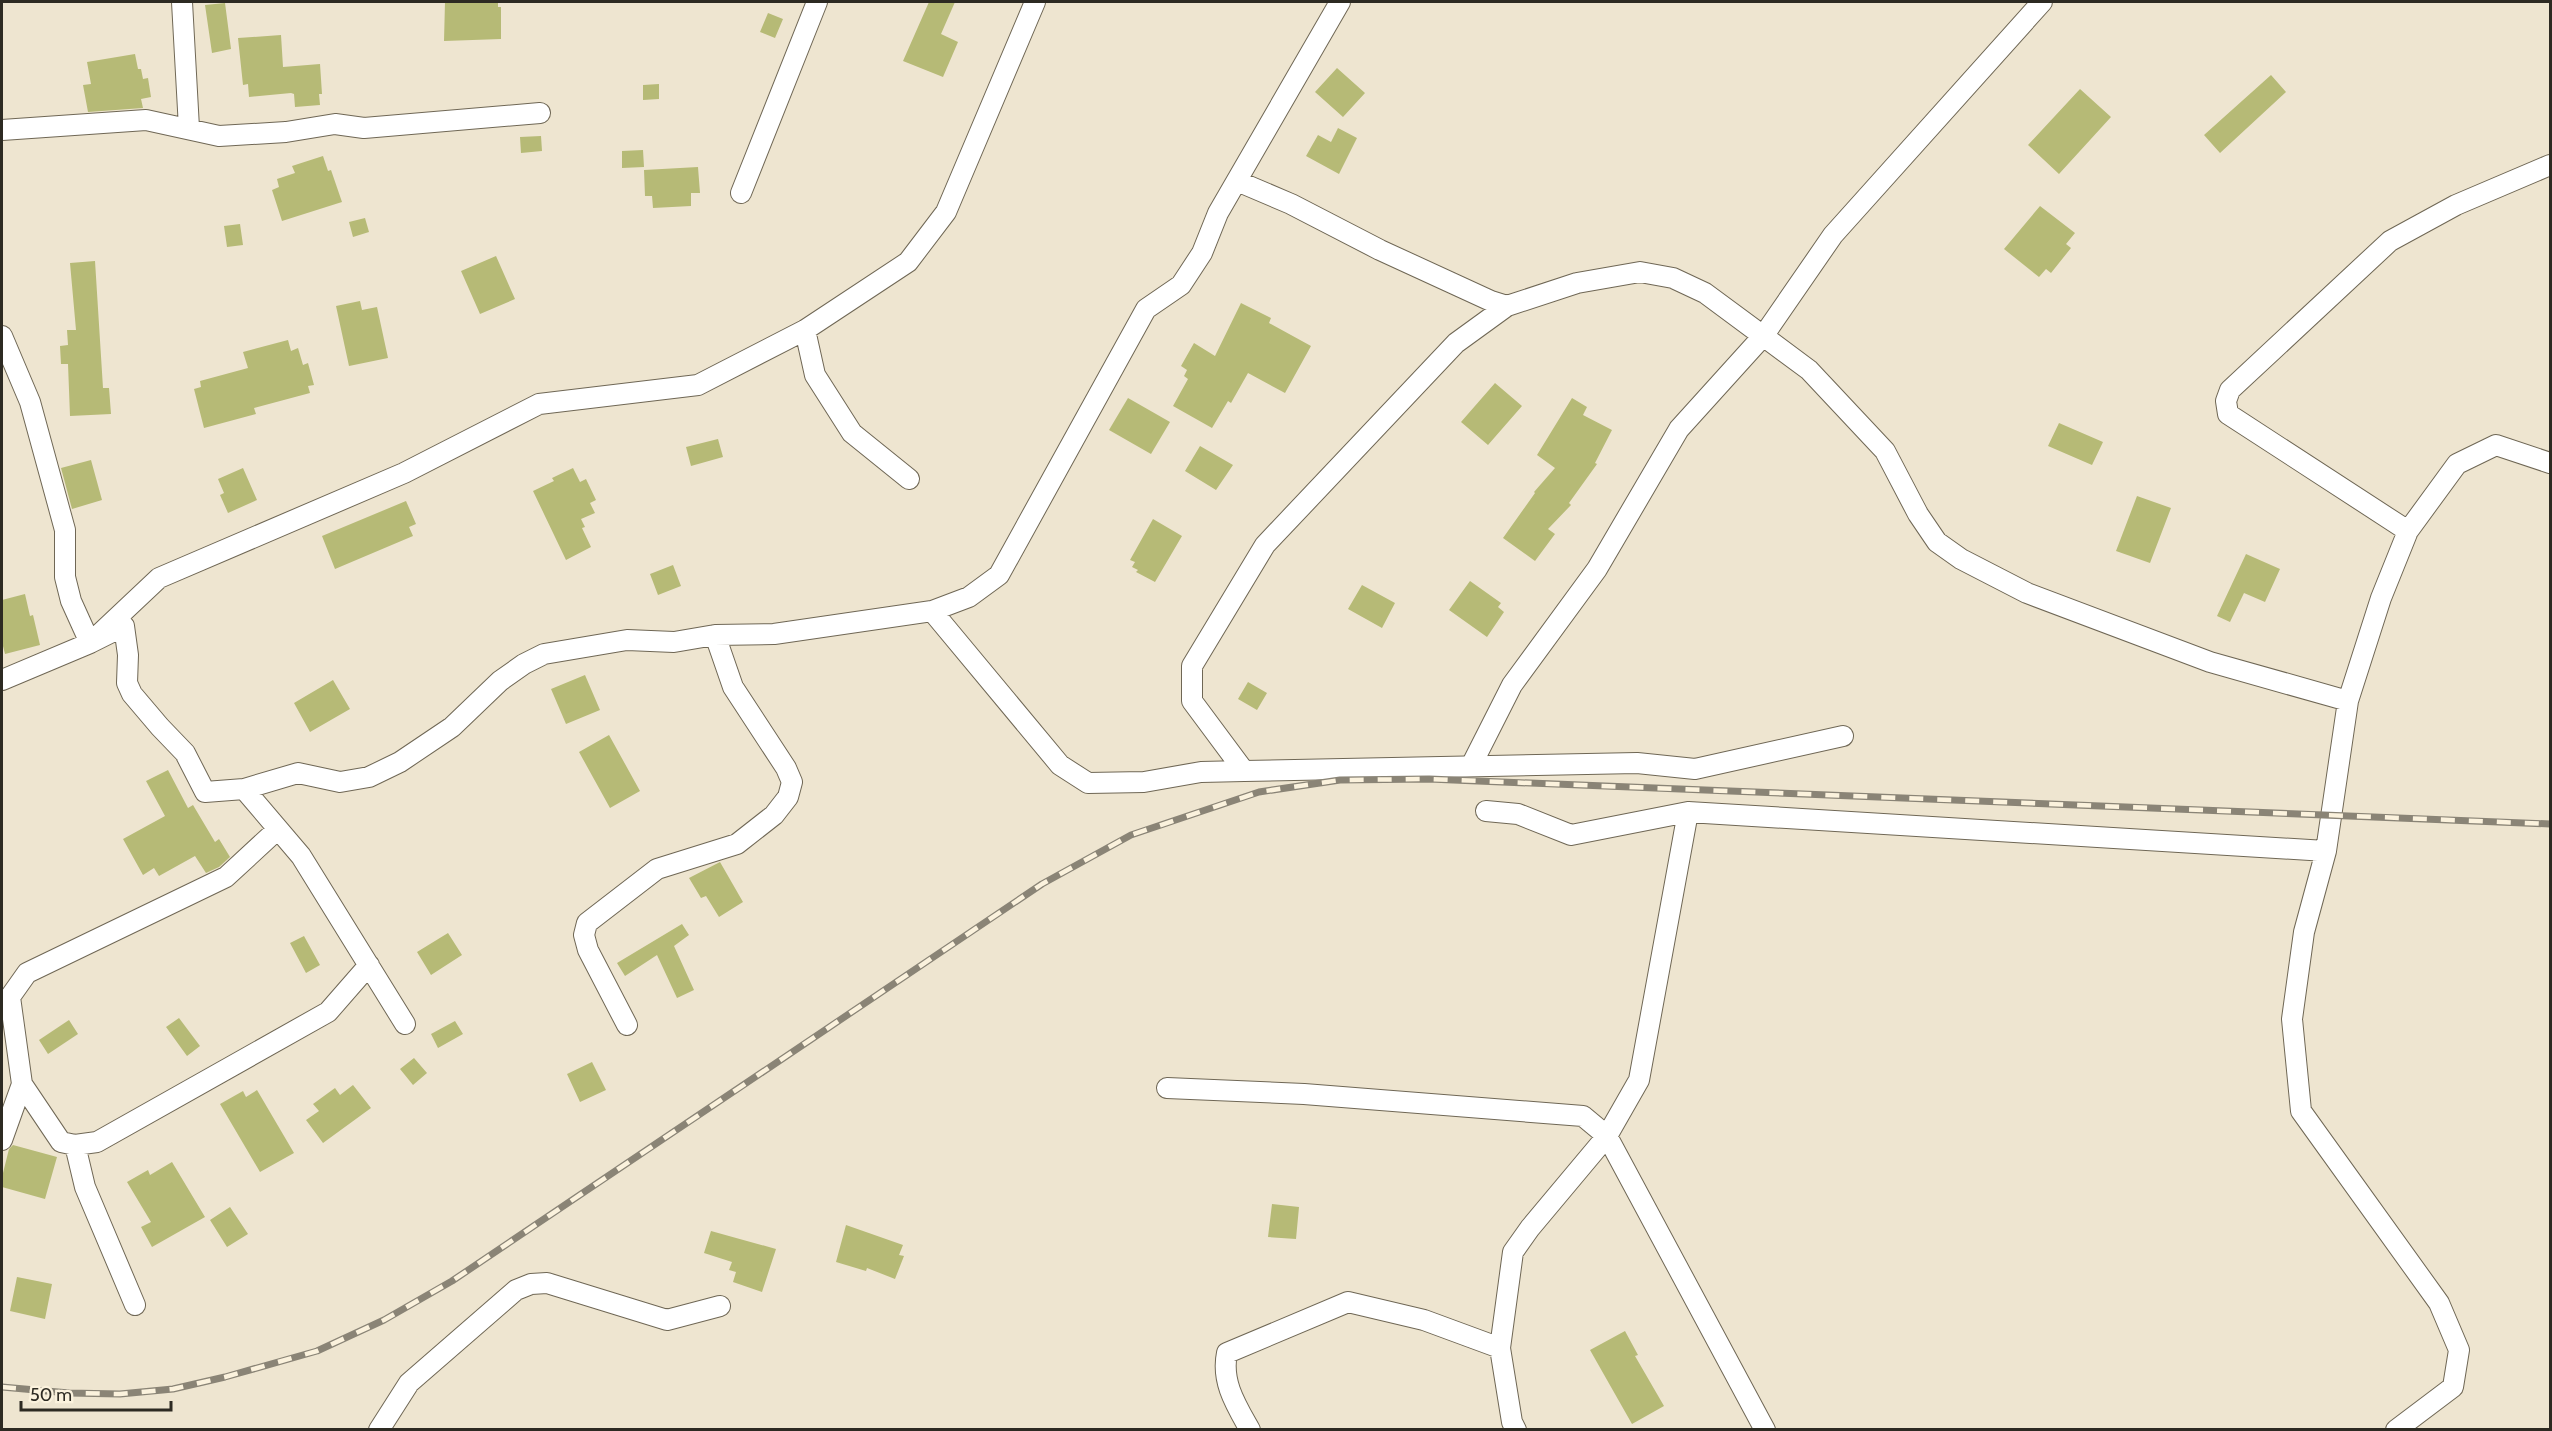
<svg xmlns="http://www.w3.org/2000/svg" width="2552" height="1431" font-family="Cabin,sans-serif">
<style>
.building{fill:#b6ba76}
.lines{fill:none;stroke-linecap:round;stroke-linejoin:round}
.minor-casing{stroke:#6f6755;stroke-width:22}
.minor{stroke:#fff;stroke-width:20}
.rail-casing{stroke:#8a8476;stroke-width:7}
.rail{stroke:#fbf2dd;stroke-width:4.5;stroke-dasharray:14;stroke-linecap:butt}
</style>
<rect width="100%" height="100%" fill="#eee5d0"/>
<path class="building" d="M445 2H498V7H501V39L444 41Z
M929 2H955L941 34 958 42 943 77 903 61Z
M225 3 231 49 212 53 205 5Z
M768 13 783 19 775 38 760 32Z
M281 35 283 67 320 64 322 94H319L320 105 295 107 294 94 291 93 249 97 248 84 243 85 238 38Z
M135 54 138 69H141L143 79 148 78 151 97 141 99 143 108 88 112 83 85 91 84 87 62Z
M1337 68 1365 93 1343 117 1315 92Z
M2271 75 2286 92 2220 153 2204 135Z
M659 84V99L643 100V85Z
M2080 89 2111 117 2059 174 2028 145Z
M1338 128 1357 138 1339 174 1306 156 1318 135 1331 142Z
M541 136 542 151 521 153 520 137Z
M643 150 644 167 622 168V151Z
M323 156 328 171 331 170 342 202 282 221 272 190 279 187 277 179 295 173 292 166Z
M698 167 700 193H691V206L653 208 652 196H645L644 170Z
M2040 206 2075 233 2066 244 2071 248 2051 273 2046 269 2039 277 2004 249Z
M365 218 369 232 353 237 349 222Z
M240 224 243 245 227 247 224 226Z
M496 256 515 299 480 314 461 271Z
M95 261 103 388H109L111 414 70 416 68 364H61L60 346 68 345 67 330H76L70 263Z
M360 301 362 310 377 307 388 358 349 366 336 306Z
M1241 303 1271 318 1269 323 1311 346 1285 393 1248 373 1231 403 1228 401 1212 428 1173 406 1188 379 1184 376 1187 370 1181 366 1194 343 1215 356Z
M288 340 291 351 298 348 303 365 308 363 314 385 308 386 310 393 254 408 256 414 204 428 194 389 201 387 200 381 248 368 243 352Z
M1495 383 1522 406 1488 445 1461 422Z
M1128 398 1170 422 1151 454 1109 430Z
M1572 398 1587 407 1583 415 1612 430 1595 463 1597 464 1569 503 1571 505 1548 529 1555 534 1535 561 1503 538 1535 493 1534 492 1555 468 1537 455Z
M2059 423 2103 442 2092 465 2048 446Z
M718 439 723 457 691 466 686 447Z
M1200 446 1233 465 1216 490 1185 471Z
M91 460 102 500 72 509 61 468Z
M243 468 257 500 228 513 220 495 224 493 218 479Z
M573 468 580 482 586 479 596 500 590 503 595 513 581 519 585 527 582 528 591 547 566 560 533 491 554 481 552 478Z
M2137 496 2171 508 2150 563 2116 551Z
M406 501 416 524 409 527 413 536 335 569 322 536Z
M1153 519 1182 536 1155 582 1136 572 1138 570 1132 567 1135 562 1130 560Z
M2246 554 2280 569 2265 602 2244 593 2230 622 2217 616Z
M673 565 681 586 658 595 650 574Z
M1470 581 1501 603 1498 607 1504 612 1487 637 1449 610Z
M1362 585 1395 603 1382 628 1348 609Z
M25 594 30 616 33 615 40 645 5 654 2 642V600Z
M585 675 600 710 566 724 551 689Z
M333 680 350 709 310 732 294 703Z
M1248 682 1267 693 1257 710 1238 699Z
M609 735 640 791 610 808 579 752Z
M168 770 188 808 193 805 215 842 219 839 230 857 219 867 206 873 195 856 159 876 154 868 143 875 123 839 165 816 146 781Z
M720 862 743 902 719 917 706 896 701 898 689 878Z
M682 924 689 935 674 946 694 990 677 998 657 955 625 976 617 963Z
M448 933 462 955 431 975 417 952Z
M304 936 320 965 306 973 290 943Z
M179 1018 200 1046 187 1056 166 1027Z
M69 1020 78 1034 48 1054 39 1040Z
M455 1021 463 1034 438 1048 431 1034Z
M414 1058 427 1073 413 1085 400 1069Z
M592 1062 606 1090 580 1102 567 1074Z
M353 1085 371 1108 323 1143 306 1120 319 1111 313 1104 335 1088 340 1095Z
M257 1090 294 1153 260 1172 220 1104 243 1091 246 1097Z
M13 1145 57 1157 45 1199 2 1187V1177L9 1149Z
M172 1162 205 1217 152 1247 141 1227 151 1222 127 1182 148 1170 150 1175Z
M1272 1204 1299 1207 1296 1239 1268 1237Z
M230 1207 248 1234 227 1247 210 1220Z
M846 1225 903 1245 899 1255 904 1256 895 1279 867 1268 866 1271 836 1262Z
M711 1231 776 1249 762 1292 733 1282 736 1272 729 1270 732 1262 704 1253Z
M17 1277 52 1284 45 1319 10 1311Z
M1625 1331 1638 1355 1635 1356 1664 1406 1632 1424 1590 1350Z"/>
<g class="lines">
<defs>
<path id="minor" d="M182 2 189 128
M2 130 146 120 219 136 286 132 335 124 364 128 540 113
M1237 181 1291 204 1380 250 1491 301 1507 306
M741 193 817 2
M805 330 815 375 852 433 909 479
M2 336 30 402 65 530V577L71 601 90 643 124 626 128 655 127 683 132 694 160 727 185 753 205 792 244 789 298 773 340 782 369 777 400 762 452 727 500 681 524 664 544 654 627 640 674 642 715 635 774 634 932 611 969 597 999 575 1146 309 1181 285 1202 253 1218 213 1340 2
M2408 531 2457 464 2496 445 2550 463
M932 611 1060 765 1088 783 1144 782 1201 772 1244 771 1637 763 1695 769 1843 736
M2 680 90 643 159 578 404 473 539 404 698 385 805 330 908 262 946 212 1035 2
M1471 766 1512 685 1597 569 1679 429 1764 335 1833 235 2042 2
M1244 771 1192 701V666L1265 545 1456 343 1507 306 1577 283 1640 272 1673 278 1705 293 1809 370 1885 451 1918 514 1937 542 1961 559 2027 593 2210 662 2348 701
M244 789 301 856 405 1024
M1486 811 1518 814 1571 835 1688 812 2326 851
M627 1025 588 950 584 935 587 923 657 869 737 844 774 815 788 797 792 782 786 768 733 687 715 635
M22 1084 61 1142 75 1145 97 1142 328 1012 369 965
M1167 1088 1304 1094 1583 1116 1607 1136 1765 1430
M2 1140 22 1084 10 997 27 973 226 877 278 829
M75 1145 85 1187 135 1305
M379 1430 409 1383 516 1290 531 1284 547 1283 667 1320 720 1306
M1250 1430C1236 1405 1221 1382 1227 1353L1348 1302 1424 1320 1500 1348
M1516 1430 1512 1422 1500 1348 1513 1252 1530 1228 1607 1136 1639 1080 1688 812
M2396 1430 2453 1387 2459 1350 2439 1303 2301 1111 2292 1019 2304 932 2326 851 2348 701 2381 598 2408 531 2228 414 2226 401 2230 390 2390 241 2456 205 2550 165"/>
</defs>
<use href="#minor" class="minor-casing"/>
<use href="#minor" class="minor"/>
<defs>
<path id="rail" d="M2 1387 69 1393 120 1394 173 1389 225 1377 317 1351 384 1320 452 1281 1042 884 1131 835 1259 792 1340 780 1429 779 2550 824"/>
</defs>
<use href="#rail" class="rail-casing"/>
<use href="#rail" class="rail"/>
</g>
<rect width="2552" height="1431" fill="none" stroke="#2d2a22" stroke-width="6"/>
<path d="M21 1401v9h150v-9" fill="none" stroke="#2d2a22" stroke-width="3"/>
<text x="30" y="1401" font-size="18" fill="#2d2a22" stroke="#fbf2dd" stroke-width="4.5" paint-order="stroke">50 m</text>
</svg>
